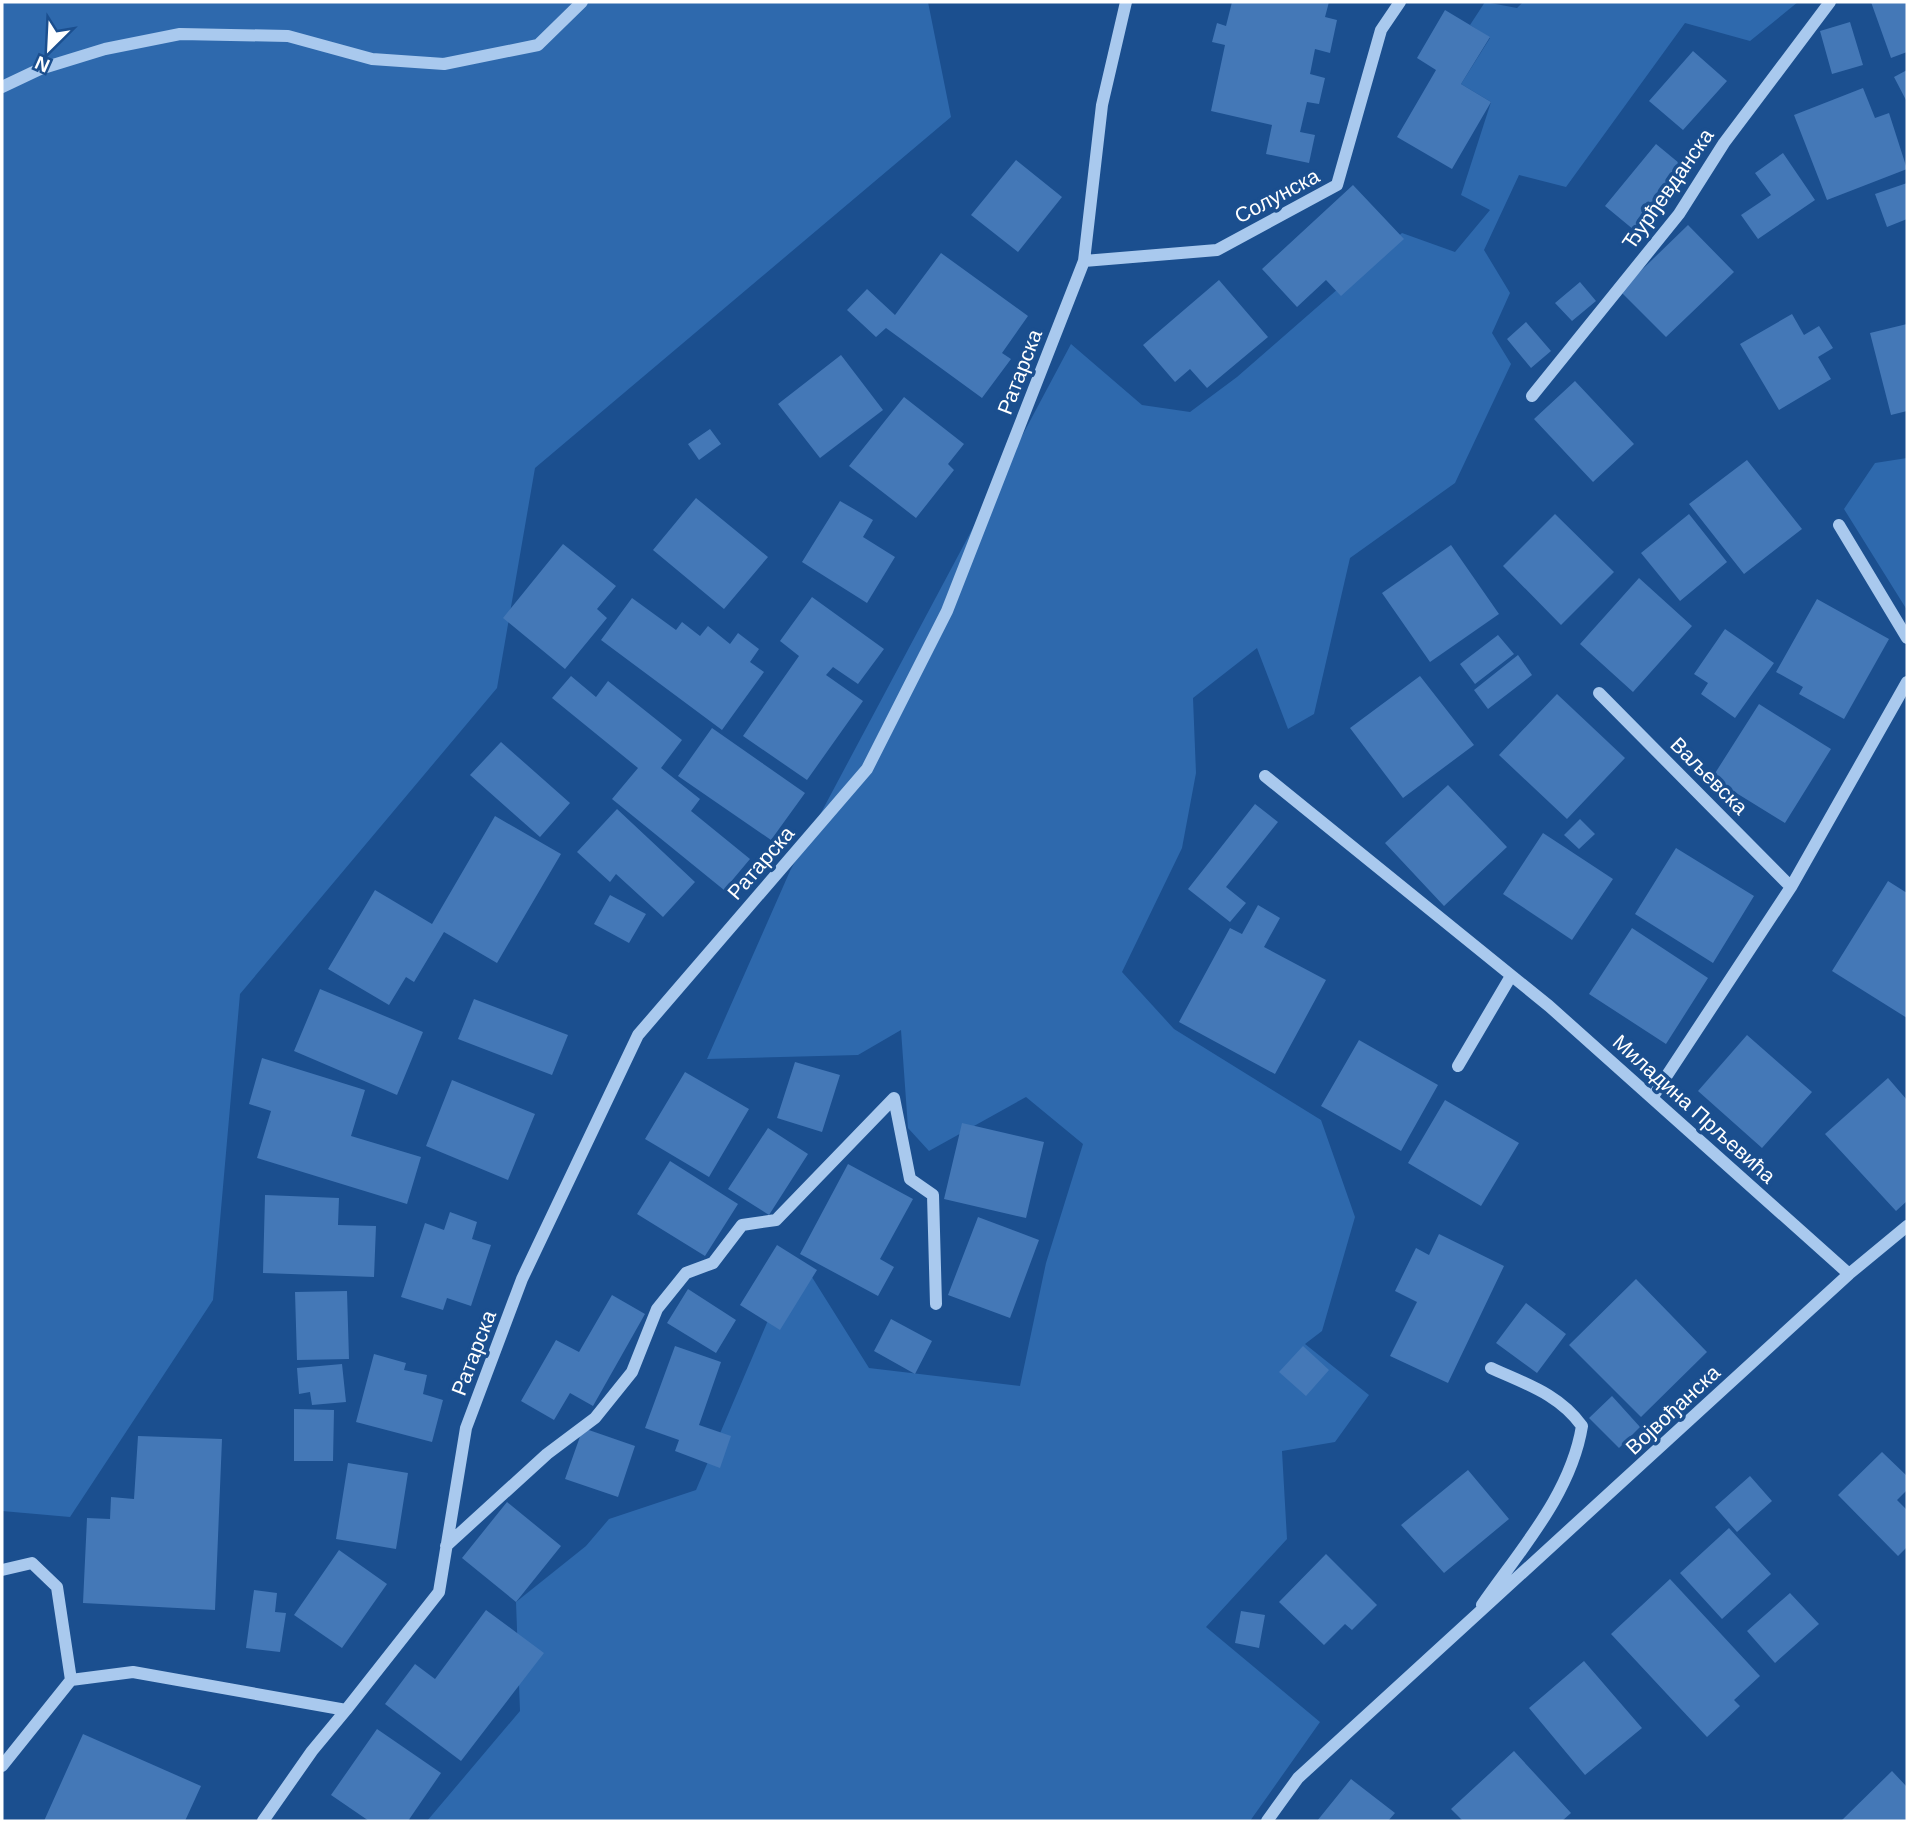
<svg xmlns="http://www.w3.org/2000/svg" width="1909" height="1823" font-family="Arial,sans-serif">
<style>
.green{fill:#2e69ad}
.building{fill:#4478b7}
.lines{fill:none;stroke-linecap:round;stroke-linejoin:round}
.minor{stroke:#a9c9ee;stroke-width:12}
.labels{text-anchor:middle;stroke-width:7;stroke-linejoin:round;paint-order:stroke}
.street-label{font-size:21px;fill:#fff;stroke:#1b4f8f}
</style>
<rect width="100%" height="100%" fill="#1b4f8f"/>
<path class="green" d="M2 2H928L951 117 535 468 497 688 240 994 213 1300 70 1517 2 1511Z
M1485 2 1517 8 1523 2H1798L1750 41 1685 23 1566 187 1519 175 1484 250 1510 293 1492 333 1511 364 1455 483 1350 558 1314 714 1288 729 1257 648 1193 698 1196 773 1182 848 1122 972 1174 1029 1321 1120 1355 1217 1322 1331 1305 1344 1369 1395 1335 1442 1282 1451 1287 1539 1206 1627 1320 1722 1250 1821H427L520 1711 516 1602 586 1546 609 1519 696 1490 769 1318 810 1274 869 1368 1020 1386 1046 1263 1083 1144 1026 1097 929 1151 908 1128 901 1030 858 1055 707 1059 790 871 1071 344 1142 405 1190 412 1237 377 1402 233 1455 252 1490 210 1461 195 1491 102 1461 84 1490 38 1470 25Z
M1907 458V610L1844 509 1875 463Z"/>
<path class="building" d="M1232 2H1329L1325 17 1337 20 1330 53 1315 49 1310 74 1325 78 1319 104 1307 102 1300 132 1315 135 1309 163 1266 154 1272 125 1211 111 1225 45 1212 42 1217 23 1226 26Z
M1871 2H1907V52L1891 58Z
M1445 10 1490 37 1461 84 1491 102 1452 169 1397 137 1436 70 1417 58Z
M1850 22 1863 65 1832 74 1820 31Z
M1693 51 1727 81 1683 130 1649 101Z
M1907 70V102L1894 77Z
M1863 88 1875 118 1889 113 1907 169 1827 200 1794 115Z
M1656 144 1685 168 1634 230 1605 206Z
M1783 153 1815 200 1758 239 1741 215 1771 195 1755 173Z
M1016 160 1062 197 1018 252 971 215Z
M1907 183V219L1887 227 1875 194Z
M1353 185 1404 239 1341 296 1326 280 1297 307 1262 269Z
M1688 225 1734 272 1666 337 1620 291Z
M941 253 1028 316 1002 353 1011 359 982 398 886 328 876 337 847 310 867 289 895 315Z
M1219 280 1268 337 1207 388 1190 369 1175 382 1143 345Z
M1580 282 1596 301 1572 321 1555 303Z
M1792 314 1804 335 1819 326 1833 348 1818 357 1831 379 1779 410 1740 344Z
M1526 322 1551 351 1531 368 1507 339Z
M1907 324V411L1891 415 1870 333Z
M841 355 883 410 820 458 778 404Z
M1575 381 1634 444 1593 482 1534 419Z
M904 397 964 444 948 464 954 470 916 518 849 466Z
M710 429 721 444 699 460 688 444Z
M1747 460 1802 529 1744 574 1689 504Z
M696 498 768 557 724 609 653 550Z
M840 501 873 520 863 537 895 557 867 603 802 562Z
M1555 514 1614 572 1561 625 1503 566Z
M1689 514 1727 562 1680 601 1641 553Z
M563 544 616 586 597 609 607 618 565 669 503 618Z
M1451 545 1499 614 1430 662 1382 593Z
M1639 578 1692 626 1633 692 1580 644Z
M812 597 884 649 858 684 833 667 826 675 863 701 807 780 743 736 799 656 780 641Z
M632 598 676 630 682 622 700 636 708 626 730 644 738 633 759 649 750 662 764 672 722 730 601 640Z
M1817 599 1889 639 1844 719 1799 694 1803 687 1776 672Z
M1725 629 1774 663 1735 718 1701 694 1708 683 1694 674Z
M1498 635 1514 654 1475 684 1460 664Z
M1518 655 1532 675 1488 709 1474 690Z
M571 676 596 697 608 681 682 740 661 768 700 799 691 811 750 859 724 890 612 799 638 768 552 698Z
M1420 676 1474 745 1403 798 1350 728Z
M1557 694 1625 758 1567 819 1499 755Z
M1759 704 1831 749 1785 823 1712 778Z
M712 728 805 793 771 840 678 776Z
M501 742 570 803 540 837 470 775Z
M1448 785 1507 847 1444 906 1385 843Z
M1255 804 1278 822 1226 887 1246 903 1230 922 1188 889Z
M617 809 695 882 663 917 616 874 610 882 577 852Z
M495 816 561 854 497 963 444 932 414 982 406 977 389 1005 328 969 375 890 432 924Z
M1580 819 1595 834 1579 849 1564 835Z
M1543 833 1613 879 1572 940 1503 894Z
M1676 848 1754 896 1713 963 1635 914Z
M1888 881 1907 893V1018L1832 971Z
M610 895 646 914 629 943 594 924Z
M1258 905 1280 918 1264 947 1326 980 1275 1074 1179 1022 1230 928 1242 934Z
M1632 928 1708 978 1666 1044 1589 994Z
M320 989 423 1032 397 1095 294 1051Z
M474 999 568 1035 552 1075 458 1039Z
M1747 1035 1812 1092 1762 1148 1698 1091Z
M1359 1040 1438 1085 1401 1151 1321 1106Z
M262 1058 365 1090 351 1136 421 1157 407 1204 257 1158 271 1111 249 1104Z
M795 1062 840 1075 822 1132 777 1118Z
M685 1072 749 1109 709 1177 645 1139Z
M1888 1078 1907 1100V1201L1896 1211 1825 1134Z
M452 1080 535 1114 508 1180 426 1146Z
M1445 1100 1519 1143 1481 1206 1408 1163Z
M962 1123 1044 1142 1026 1218 944 1199Z
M768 1128 808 1154 769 1215 728 1189Z
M670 1161 738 1204 705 1256 637 1214Z
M848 1164 913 1199 880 1259 894 1267 878 1296 800 1254Z
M265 1195 339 1198 338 1225 376 1226 374 1277 263 1273Z
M450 1212 477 1222 472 1239 491 1245 471 1306 447 1298 443 1310 401 1297 425 1223 444 1230Z
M978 1217 1039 1240 1010 1318 948 1295Z
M1439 1234 1504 1266 1448 1383 1390 1356 1417 1302 1395 1291 1416 1248 1429 1255Z
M777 1245 817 1270 780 1330 740 1305Z
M1636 1279 1707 1352 1641 1417 1569 1345Z
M688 1289 736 1320 716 1353 667 1323Z
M347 1291 349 1359 297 1360 295 1292Z
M612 1295 645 1314 593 1406 570 1393 554 1420 521 1401 556 1340 579 1352Z
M1526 1303 1566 1334 1537 1373 1496 1343Z
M891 1319 932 1341 915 1374 874 1351Z
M675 1346 721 1362 699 1425 731 1436 720 1468 675 1451 679 1440 645 1428Z
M1303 1346 1329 1370 1306 1396 1279 1372Z
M374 1354 406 1363 404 1370 427 1375 423 1394 443 1400 432 1442 356 1422Z
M342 1364 346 1402 312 1405 310 1392 299 1394 297 1368Z
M1612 1396 1640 1427 1619 1448 1589 1418Z
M294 1409 334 1410 333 1461H294Z
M583 1428 635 1446 618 1497 565 1479Z
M138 1436 222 1439 215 1610 83 1603 87 1518 110 1519 111 1497 134 1499Z
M1882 1452 1907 1476V1490L1897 1500 1907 1510V1547L1898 1556 1838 1495Z
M348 1463 408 1473 396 1549 336 1539Z
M1468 1470 1509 1519 1444 1573 1401 1525Z
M1750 1476 1772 1501 1737 1532 1715 1507Z
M507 1502 561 1546 516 1602 462 1558Z
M1729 1528 1771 1574 1722 1619 1680 1573Z
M339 1550 387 1584 342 1648 294 1615Z
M1326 1554 1377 1605 1352 1630 1345 1624 1324 1645 1279 1602Z
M1670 1579 1760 1676 1734 1700 1740 1706 1707 1737 1611 1634Z
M254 1590 277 1593 275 1612 286 1613 280 1652 246 1648Z
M1790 1593 1819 1624 1775 1663 1747 1631Z
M486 1610 544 1653 461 1761 385 1704 415 1664 435 1679Z
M1241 1611 1265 1615 1259 1648 1235 1643Z
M1584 1661 1642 1728 1585 1775 1529 1708Z
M377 1729 441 1773 408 1821H369L331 1795Z
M83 1734 201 1786 185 1821H44Z
M1514 1751 1571 1813 1562 1821H1463L1451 1809Z
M1892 1771 1907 1787V1821H1841Z
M1351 1779 1395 1813 1388 1821H1317Z"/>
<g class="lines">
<path class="minor" d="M2 87 40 69 105 49 180 34 288 36 372 59 444 64 538 45 582 2
M1084 261 1217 250 1337 185 1381 30 1400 2
M1532 396 1679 214 1724 143 1830 2
M1839 525 1907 638
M1599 693 1791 887
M1265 776 1549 1006 1849 1274
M1458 1066 1511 976
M1652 1098 1791 887 1907 682
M446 1546 547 1454 595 1418 632 1372 657 1309 686 1273 713 1263 742 1225 776 1220 894 1098 910 1179 933 1195 936 1304
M2 1570 32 1563 57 1587 71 1680
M1482 1605C1520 1550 1571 1494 1582 1426 1559 1394 1526 1384 1491 1368
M2 1766 71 1680 133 1672 346 1710 439 1592 466 1428 522 1279 638 1035 867 769 947 611 1084 261 1102 105 1126 2
M263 1821 312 1751 346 1710
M1267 1821 1298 1778 1849 1274 1907 1226"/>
</g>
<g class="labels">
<g class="street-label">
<text transform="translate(1668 189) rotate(-55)" y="7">Ђурђевданска</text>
<text transform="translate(1277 196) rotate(-28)" y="7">Солунска</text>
<text transform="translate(1020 372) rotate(-69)" y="7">Ратарска</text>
<text transform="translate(1709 776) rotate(45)" y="7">Ваљевска</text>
<text transform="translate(761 863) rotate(-49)" y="7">Ратарска</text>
<text transform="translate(1694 1109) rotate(42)" y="7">Миладина Прљевића</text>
<text transform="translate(474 1353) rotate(-69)" y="7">Ратарска</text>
<text transform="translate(1673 1410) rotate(-43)" y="7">Војвођанска</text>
</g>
</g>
<rect width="1909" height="1823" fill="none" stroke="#ffffff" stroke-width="7"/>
<g transform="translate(49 49) rotate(204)" stroke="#1b4f8f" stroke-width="5" paint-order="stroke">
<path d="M0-5L12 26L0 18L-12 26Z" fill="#ffffff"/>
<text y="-10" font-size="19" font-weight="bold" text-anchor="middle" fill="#ffffff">N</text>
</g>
</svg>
